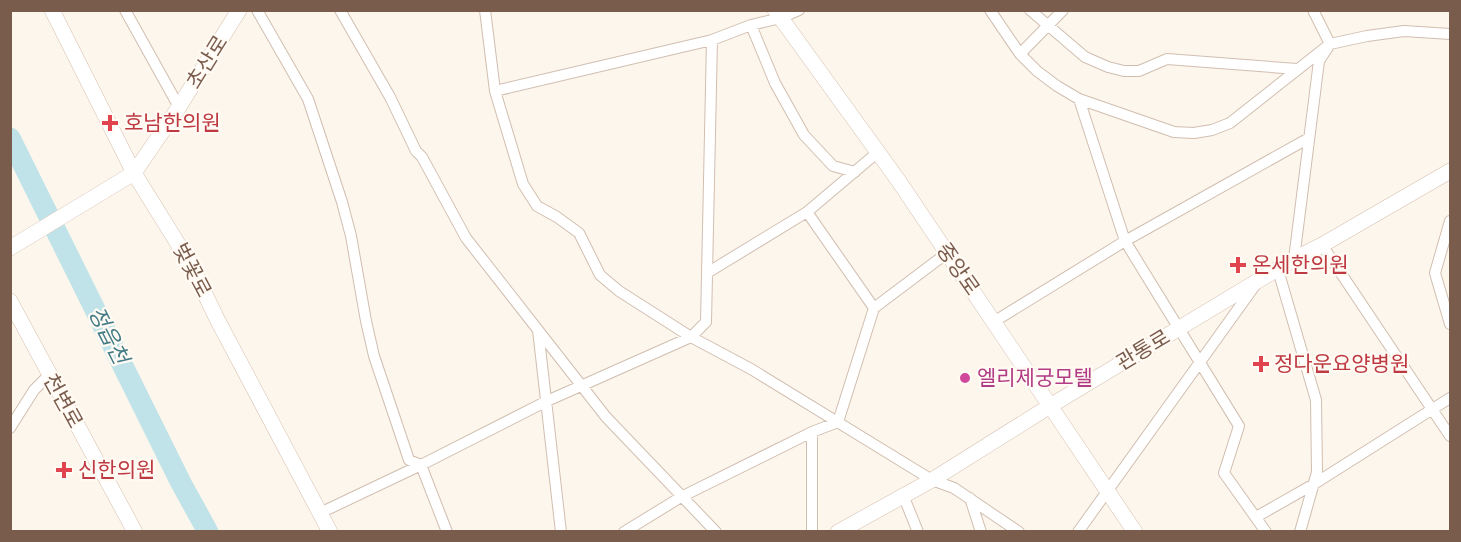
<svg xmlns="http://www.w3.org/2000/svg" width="1461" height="542" font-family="'Roboto Condensed','Noto Sans KR',sans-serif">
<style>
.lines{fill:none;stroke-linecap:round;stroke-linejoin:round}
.river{stroke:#bfe3e8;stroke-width:21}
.street-casing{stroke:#d1beb0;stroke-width:12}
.secondary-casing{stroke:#d6c0b0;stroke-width:16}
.street{stroke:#fff;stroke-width:10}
.secondary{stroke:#fff;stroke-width:15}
.health-dot{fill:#e0444e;stroke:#fffaf3;stroke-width:2}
.hotel-dot{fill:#d1479c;stroke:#fffaf3;stroke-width:2}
.labels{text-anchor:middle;stroke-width:4.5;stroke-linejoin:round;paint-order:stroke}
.street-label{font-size:21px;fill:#7a5c4d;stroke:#fffaf3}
.health-label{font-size:21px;fill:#be3a42;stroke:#fffaf3;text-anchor:start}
.hotel-label{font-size:21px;fill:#b23c85;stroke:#fffaf3;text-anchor:start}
.water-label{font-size:22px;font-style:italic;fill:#437c86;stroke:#fffaf3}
</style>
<rect width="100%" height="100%" fill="#fdf6ec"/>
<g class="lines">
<path class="river" d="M10 138 181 483 208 532"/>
<defs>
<path id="street" d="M125 10 179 107
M257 10 308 99 342 202 351 236 366 321 374 356 409 460 421 465 447 532
M340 10 390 97 416 151 422 157 466 238 538 330 561 532
M485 10 495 91 523 184 537 206 557 217 579 233 600 275 619 291 691 337 751 369 932 480 954 488 1019 532
M990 10 1020 54 1037 71 1057 86 1079 99 1174 132 1194 133 1212 130 1230 123 1330 44 1367 36 1404 31 1450 34
M1030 10 1085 57 1108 67 1124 71H1139L1167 59 1297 69
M751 25 775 83 804 135 833 166 855 172
M1020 54 1063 10
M495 91 712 40 751 25 781 18 799 10
M1079 99 1125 241 1239 426 1224 473 1266 532
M807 212 874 308 838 422 812 432V532
M1450 221 1435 273 1450 324
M1322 245 1450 436
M1294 259 1319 61 1330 44 1313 10
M1278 270 1316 400 1317 472 1300 532
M707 273 807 212 878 152
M874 308 947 253
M995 321 1125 241 1309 138
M538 330 606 417 716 532
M10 428 34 390 49 375
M903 495 918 532
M970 498 981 532
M320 513 421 465 547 401 691 337 706 322 712 40
M1256 517 1314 484 1450 398
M624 532 681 497 812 432
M1078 532 1256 284"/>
<path id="secondary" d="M52 10 134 173 191 265 218 321 330 532
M775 10 898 180 1135 532
M10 248 134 173 179 107 239 10
M10 301 135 532
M838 532 932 480 1050 406 1294 259 1322 245 1450 171"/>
</defs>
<use href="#street" class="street-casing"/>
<use href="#secondary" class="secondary-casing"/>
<use href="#street" class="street"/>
<use href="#secondary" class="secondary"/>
</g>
<g class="health-dot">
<path d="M107 114h6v6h6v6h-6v6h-6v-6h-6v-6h6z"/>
<path d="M1235 256h6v6h6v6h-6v6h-6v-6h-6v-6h6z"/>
<path d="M1258 355h6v6h6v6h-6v6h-6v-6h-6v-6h6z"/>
<path d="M61 461h6v6h6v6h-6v6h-6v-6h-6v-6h6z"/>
</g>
<circle class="hotel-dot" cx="965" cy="378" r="6"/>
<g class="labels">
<g class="street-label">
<text transform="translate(207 62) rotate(-58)" y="7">초산로</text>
<text transform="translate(958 269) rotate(55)" y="7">중앙로</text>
<text transform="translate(192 270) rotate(62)" y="7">벚꽃로</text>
<text transform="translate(1143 350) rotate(-31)" y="7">관통로</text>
<text transform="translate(63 401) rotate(61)" y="7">천변로</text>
</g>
<g class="health-label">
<text x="124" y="130">호남한의원</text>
<text x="1252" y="272">온세한의원</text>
<text x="1274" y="371">정다운요양병원</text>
<text x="78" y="477">신한의원</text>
</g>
<g class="hotel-label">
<text x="977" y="385">엘리제궁모텔</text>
</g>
<g class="water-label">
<text transform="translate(109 335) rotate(63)" y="8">정읍천</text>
</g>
</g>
<rect width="1461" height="542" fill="none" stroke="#7a5c4d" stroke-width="24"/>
</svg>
